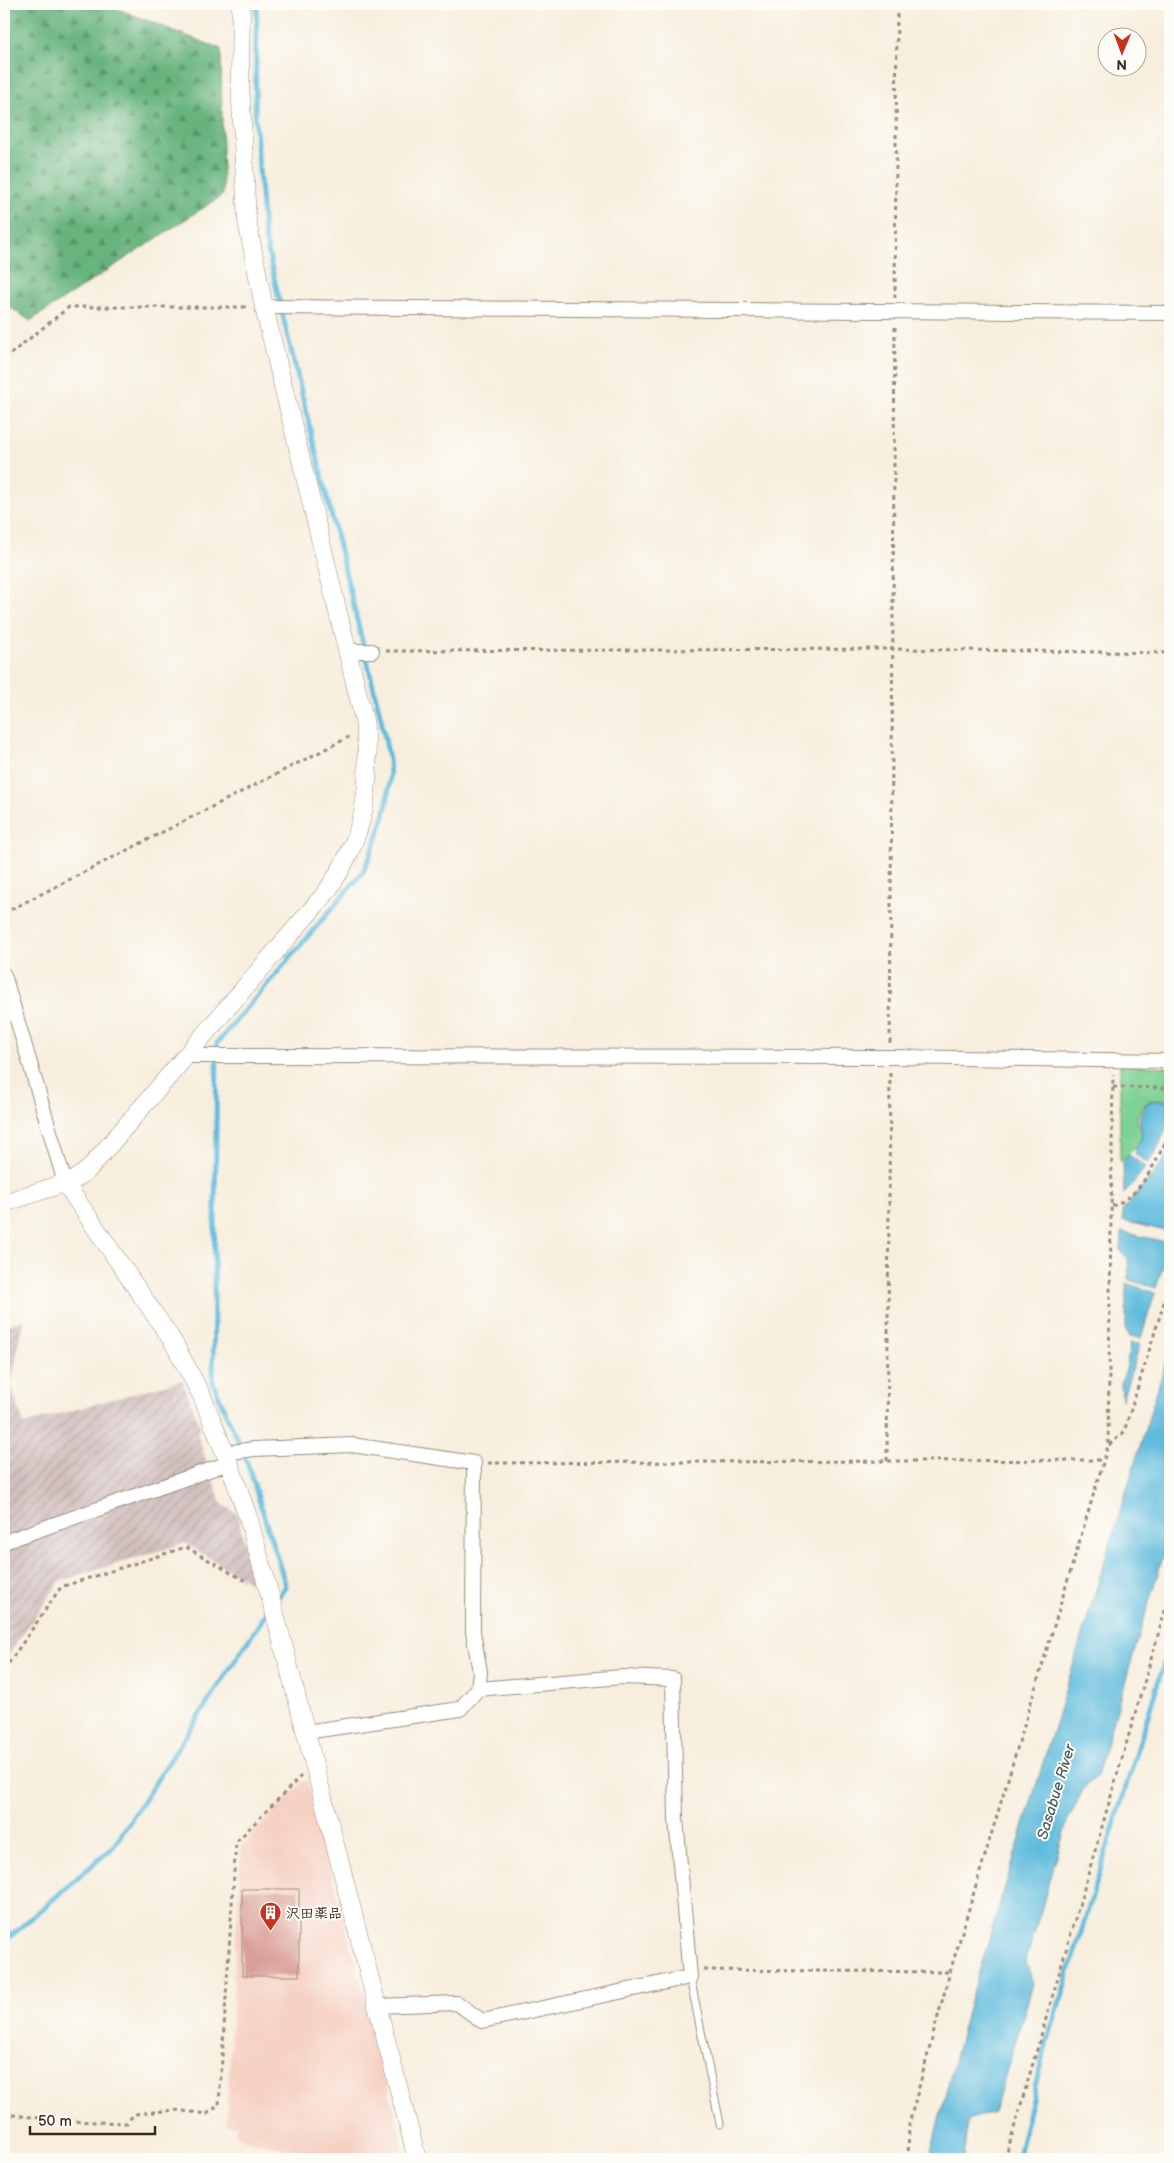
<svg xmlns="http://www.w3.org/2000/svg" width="1174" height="2163" font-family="'Balsamiq Sans','Klee One',sans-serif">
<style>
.built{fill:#f6d2c4}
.industrial{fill:url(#industrial-furrows)}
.forest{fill:url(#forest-firs);stroke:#516f4e}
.park{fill:#7fd295;stroke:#5d7e5a}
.water{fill:#5fbbdd;stroke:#4d727e}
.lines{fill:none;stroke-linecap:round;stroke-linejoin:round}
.stream{stroke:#5fbbdd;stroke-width:5}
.building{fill:#d99f97}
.service-casing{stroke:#998c7e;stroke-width:9}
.minor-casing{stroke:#998c7e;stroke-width:16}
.tertiary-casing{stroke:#998c7e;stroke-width:19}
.path{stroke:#998c7e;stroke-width:3;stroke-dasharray:4 4;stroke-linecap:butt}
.service{stroke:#fff;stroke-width:7}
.minor{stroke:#fff;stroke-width:14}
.tertiary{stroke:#fff;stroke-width:18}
.labels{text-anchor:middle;stroke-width:4;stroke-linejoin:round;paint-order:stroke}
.poi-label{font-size:14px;font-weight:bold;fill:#3b2a1e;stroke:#fdfcf7;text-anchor:start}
.water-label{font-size:15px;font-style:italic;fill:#485d61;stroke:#fdfcf7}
</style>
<defs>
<pattern id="industrial-furrows" width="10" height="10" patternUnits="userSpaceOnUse" patternTransform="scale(1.25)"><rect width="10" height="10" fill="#d1bfbe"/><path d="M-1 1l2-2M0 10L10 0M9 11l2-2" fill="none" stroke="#b4a4a3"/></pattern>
<pattern id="forest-firs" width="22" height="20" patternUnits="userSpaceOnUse" patternTransform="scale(1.25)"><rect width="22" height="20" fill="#67b47e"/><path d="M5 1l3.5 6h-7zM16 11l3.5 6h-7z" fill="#569367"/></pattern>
</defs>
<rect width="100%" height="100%" fill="#fdfcf7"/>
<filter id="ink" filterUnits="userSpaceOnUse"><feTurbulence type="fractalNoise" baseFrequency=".02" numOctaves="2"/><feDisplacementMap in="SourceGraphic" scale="10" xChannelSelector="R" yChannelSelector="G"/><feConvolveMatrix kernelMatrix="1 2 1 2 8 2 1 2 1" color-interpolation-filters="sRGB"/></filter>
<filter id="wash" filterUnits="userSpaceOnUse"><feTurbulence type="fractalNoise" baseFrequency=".0096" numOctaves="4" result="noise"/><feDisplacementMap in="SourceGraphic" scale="20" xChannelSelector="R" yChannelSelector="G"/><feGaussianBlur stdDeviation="1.12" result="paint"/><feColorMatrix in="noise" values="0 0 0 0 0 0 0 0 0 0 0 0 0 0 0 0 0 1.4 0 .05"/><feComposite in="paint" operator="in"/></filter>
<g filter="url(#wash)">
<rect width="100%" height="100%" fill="#f7eedd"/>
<path class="built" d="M307 1780 407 2159H330L236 2137V2124H226L241 1846 303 1781Z"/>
<path class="industrial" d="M23 1320 11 1385 24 1424 182 1380 200 1426 197 1433 221 1503 237 1514 256 1586 185 1543 60 1581 4 1661V1327Z"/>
<path class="forest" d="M4 4H105L221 49 223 195 30 321 4 303Z"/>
<path class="park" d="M1120 1065 1170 1067V1100H1150C1125 1123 1146 1123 1141 1139 1138 1147 1126 1156 1120 1163Z"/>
<path class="water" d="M1150 1101H1170C1170 1124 1161 1144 1149 1163L1136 1155 1135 1148C1153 1129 1127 1123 1150 1101Z
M1170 1150V1232L1123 1221V1210L1163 1162Z
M1129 1155 1146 1167 1124 1194 1123 1162Z
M1122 1232 1170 1243 1156 1288 1129 1280 1128 1259 1121 1251Z
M1126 1283 1155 1293 1141 1338 1130 1337 1126 1330Z
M1130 1343 1140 1344 1122 1400 1121 1384 1127 1365Z
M1170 1348V1488L1161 1531 1167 1543 1097 1776 1084 1788 1067 1822 1026 1961 1033 1984 994 2112 967 2120 964 2159H929L967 2011Z"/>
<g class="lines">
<path class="stream" d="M257 4 255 118 264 233 283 317 381 718C383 732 387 746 389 760 393 799 379 837 363 872L217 1043 213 1383 247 1462 286 1586 276 1600
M4 1942 113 1847 269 1609
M1017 2159 1042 2059 1170 1644"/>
</g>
<g id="blocks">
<path class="building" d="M242 1889H299V1976H242Z"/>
</g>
</g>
<g filter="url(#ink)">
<use href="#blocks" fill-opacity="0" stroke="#998c7e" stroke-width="1"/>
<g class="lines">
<defs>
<path id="service" d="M690 1977 720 2124"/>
<path id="minor" d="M264 307 1170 313
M347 651H372
M4 975 65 1183
M188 1056 890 1057 1170 1061
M225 1453 254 1449 352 1445 474 1463 473 1632 480 1672 478 1689 460 1709 306 1732
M4 1542 229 1463
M377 2006 457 2003 482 2021 690 1977 676 1819 673 1679 622 1677 478 1689"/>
<path id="tertiary" d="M65 1183 172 1340 202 1396 229 1463 249 1520 276 1618 417 2159
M4 1203 74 1180 88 1170 325 894C366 836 373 788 364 720L264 307 247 221 240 81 241 4"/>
</defs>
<use href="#service" class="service-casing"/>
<use href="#minor" class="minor-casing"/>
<use href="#tertiary" class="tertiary-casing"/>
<path class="path" d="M895 298 897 4
M4 359 69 307H247
M386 651 892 649 1170 653
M4 913 349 737
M890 1043 895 324
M1113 1087 1170 1088
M1112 1206C1142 1197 1157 1158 1170 1133
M1109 1445 1124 1432 1170 1283
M887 1461 890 1072
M488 1463 1104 1460
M4 1670 61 1587 186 1547 249 1583
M704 1970 950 1972
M4 2114 67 2121 127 2123 134 2114 174 2110 207 2114 219 2105 236 1842 301 1776
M908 2159 909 2124 950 1972 1108 1446 1113 1074
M1005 2159 1170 1594"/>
<use href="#service" class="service"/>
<use href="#minor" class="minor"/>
<use href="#tertiary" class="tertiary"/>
</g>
</g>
<defs>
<symbol id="building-pin" viewBox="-11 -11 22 30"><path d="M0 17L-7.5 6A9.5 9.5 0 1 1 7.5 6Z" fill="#c8321e" stroke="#fdfcf7"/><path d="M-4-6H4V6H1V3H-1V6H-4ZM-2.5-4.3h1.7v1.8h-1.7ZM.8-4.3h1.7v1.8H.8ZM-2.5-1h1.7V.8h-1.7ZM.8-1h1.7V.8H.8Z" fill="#fff"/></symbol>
</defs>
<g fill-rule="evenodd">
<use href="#building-pin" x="258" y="1900" width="25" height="34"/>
</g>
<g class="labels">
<g class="poi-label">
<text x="286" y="1918">沢田薬品</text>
</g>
<g class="water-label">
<text transform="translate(1056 1792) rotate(-73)" y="5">Sasabue River</text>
</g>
</g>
<rect width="1174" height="2163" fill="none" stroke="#fdfcf7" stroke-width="20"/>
<g transform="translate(1122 52) rotate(181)"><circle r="24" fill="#fdfcf7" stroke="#afa8a0"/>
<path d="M0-4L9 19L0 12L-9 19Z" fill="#c8321e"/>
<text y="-8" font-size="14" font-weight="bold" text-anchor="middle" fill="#3b2a1e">N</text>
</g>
<path d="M30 2126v8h125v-8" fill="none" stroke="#3b2a1e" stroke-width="2.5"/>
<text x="38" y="2126" font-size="15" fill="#3b2a1e" stroke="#fdfcf7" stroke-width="4" paint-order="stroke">50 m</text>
</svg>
